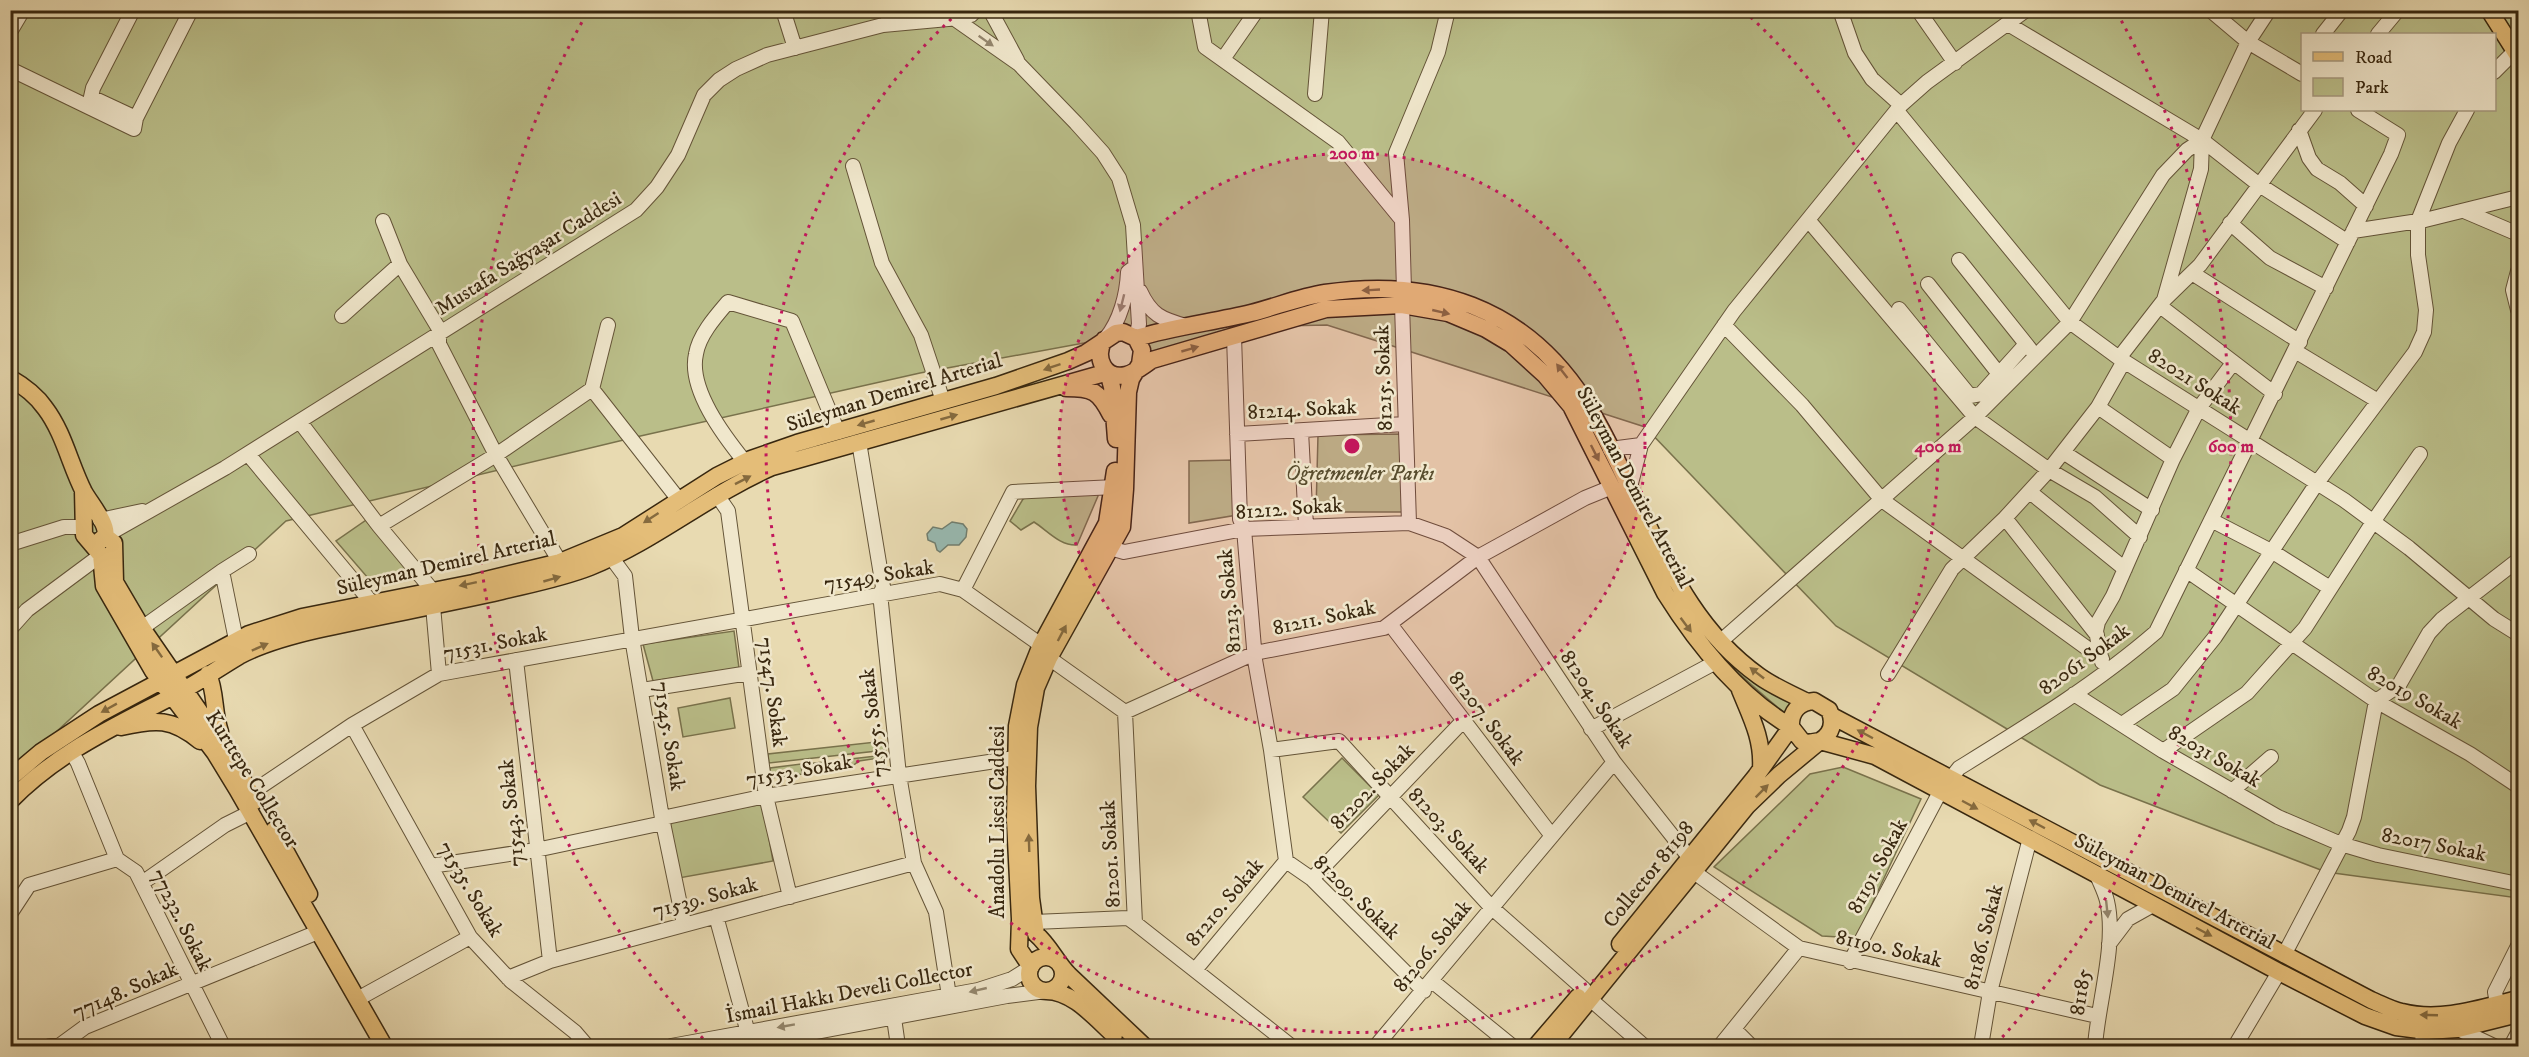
<svg xmlns="http://www.w3.org/2000/svg" width="2529" height="1057" font-family="'IM FELL DW Pica',serif">
<style>
.green{fill:#babe89;stroke:#79724c;stroke-width:1.5;fill-rule:evenodd}
.water{fill:#98bab1;stroke:#727f70;stroke-width:1.5}
.lines{fill:none;stroke-linecap:round;stroke-linejoin:round}
.minor-casing{stroke:#645438;stroke-width:16}
.major-casing{stroke:#38270f;stroke-width:19}
.minor{stroke:#f0e7cc;stroke-width:14}
.major{stroke:#e4bd78;stroke-width:16}
.oneway{fill:#94876e}
.oneway2{fill:#856a3e}
.ring{fill:none;stroke:#c2185b;stroke-width:3;stroke-dasharray:3 6}
.labels{text-anchor:middle;stroke-width:5;stroke-linejoin:round;paint-order:stroke}
.street-label{font-size:21px;fill:#38270f;stroke:#f0e7cc}
.park-label{font-size:21px;font-style:italic;fill:#584d2e;stroke:#f0e7cc}
.centre{fill:#c2185b;stroke:#f0e7cc;stroke-width:3}
.ring-label{font-size:18px;text-anchor:middle;font-weight:bold;fill:#c2185b;stroke:#f0e7cc;stroke-width:5;stroke-linejoin:round;paint-order:stroke}
</style>
<rect width="100%" height="100%" fill="#e8dab1"/>
<filter id="stains"><feTurbulence type="fractalNoise" baseFrequency=".00333" numOctaves="4"/><feColorMatrix values="0 0 0 0 .2 0 0 0 0 .09 0 0 0 0 .02 0 0 0 .5 -.17"/></filter>
<radialGradient id="worn" r=".72"><stop offset=".6" stop-color="#630" stop-opacity="0"/><stop offset="1" stop-color="#630" stop-opacity=".3"/></radialGradient>
<path class="green" d="M11 11H2518V898L2326 872 2100 785 1836 626 1645 427 1583 407 1673 586 1690 615 1717 646 1755 680 1795 704 1787 715C1742 678 1699 640 1669 589L1574 404 1327 325 1237 327 1145 355V341L1214 328 1160 329 920 373 636 437 286 521 149 647 158 663 156 664 146 649 15 770 11 778ZM2302 34H2494V110H2302Z
M1401 434 1404 512H1316L1318 435Z
M1233 460 1237 515 1189 523V461Z
M1096 491 1098 496 1077 545C1060 546 1048 531 1034 522L1021 530 1010 521 1023 499 1031 494Z
M372 516 418 570 407 571V577L374 585 336 541Z
M734 631 739 668 653 681 643 644Z
M730 698 735 728 683 737 678 708Z
M885 741 886 750 769 763 768 754Z
M885 755 886 757 859 761 851 767 808 773 807 764Z
M1342 758 1379 795 1341 833 1303 797Z
M801 764 802 774 771 778 770 768Z
M1843 767 1921 799 1856 938 1822 936 1714 867 1810 774Z
M763 804 773 861 679 878 670 826 673 820Z"/>
<path class="water" d="M952 522 963 524 967 529 966 537 959 545H948L940 552 937 550 935 543 928 540 927 534 933 527 942 529Z"/>
<g class="lines">
<defs>
<path id="minor" d="M133 10 93 88 91 97 136 118
M783 10 795 48
M990 10 1017 60
M1198 10 1205 47 1338 142 1402 220
M1840 10 1855 53 1872 79 1901 105
M1918 10 1955 63
M2210 10 2248 42 2302 74
M952 17 1019 64 1076 123 1103 153 1119 178 1133 225 1139 324 1136 338
M887 22 906 10
M2008 24 2202 140 2258 184 2348 242
M10 32 23 10
M2323 34 2342 10
M2378 34 2398 10
M1223 59 1257 10
M10 69 134 129 136 118 191 10
M2494 72 2515 51
M1315 94 1322 10
M1897 111 2070 322 2119 358 2344 500 2409 548 2494 619 2518 634
M2299 130 2309 158 2317 169 2340 183 2366 206
M853 166 882 263 921 335 943 401
M2464 211 2518 234
M383 221 400 264 439 329V344L496 455 560 562
M1809 221 1975 417 2049 470 2095 497 2140 537
M2230 223 2270 258 2326 288
M2353 231 2425 220 2518 197
M1959 260 2030 349
M2518 271 2513 290 2518 310
M2192 273 2300 342
M1928 284 1999 374
M1404 290 1402 220 1396 153 1438 52 1448 10
M1140 291C1151 315 1161 319 1186 326
M2164 300 2201 169 2202 140 2248 42 2269 10
M1402 305 1409 523
M2160 306 2275 394
M1899 309 1970 396 1981 394 2026 344
M342 316 400 264
M1724 325 1802 405 1882 500 2102 659
M1234 336 1240 519 1244 529 1255 660 1271 750 1286 861
M1106 338C1120 321 1127 295 1128 272L1132 269
M2295 351 2378 401
M2119 358 2164 300 2200 265 2315 110
M592 389 608 325
M2098 407 2173 459
M300 422 379 526 433 591
M1301 431 1306 526
M1237 434 1405 424
M859 442 883 587 880 595 881 603 899 775 914 863 936 912 949 996
M1610 449 1641 445
M2063 452 2152 510
M248 454 372 603
M745 462C724 436 688 389 696 354 699 335 716 316 728 302L792 321 838 432
M1630 487 1641 445 1734 311 1901 105 1927 82 2026 10
M2030 492 2125 569
M717 495 728 511 766 796 790 897
M2005 518 2097 635
M100 520 142 511
M2211 520 2273 552 2330 588
M379 526 496 455 592 389 679 500
M105 536 225 468 636 210 657 187 678 155 704 95 719 80 736 69 767 55 883 25 959 18 971 15 976 10
M10 544 64 527H84
M1103 546 1124 552 1244 529 1409 523 1446 536 1478 557 1614 762 1689 857
M611 557 625 576 632 638 662 818 684 924
M2186 570 2376 701 2470 754 2518 786
M222 571 236 640
M963 590 1013 492 1115 487
M433 606 439 674
M1390 624 1552 836
M142 628 222 571 249 554
M10 629 27 610 101 555
M1721 641 1975 417 2070 322 2163 175 2187 150 2202 140
M1049 658 1125 712 1135 923 1291 1046
M516 660 550 961
M2102 662 2096 631 2098 622 2113 596 2173 459 2199 408 2233 363
M1888 674 1952 569 2005 518 2049 470 2098 407 2124 361
M642 690 749 673
M2074 694 2163 751 2278 817 2341 844 2378 855 2518 884
M1125 712 1255 653 1384 628 1478 557 1585 498 1612 487
M2122 724 2173 689 2215 637 2317 483 2415 352 2424 332 2426 310 2418 255V221L2449 143 2467 110
M352 725 470 937 511 981 575 1032 587 1046
M1591 729 1716 662
M1271 750 1339 741 1491 907 1584 989
M71 751 78 763 117 859 136 872 223 1046
M2163 751 2247 693 2305 628 2373 522 2420 454
M1951 778 1959 768C2027 726 2096 684 2156 632L2391 154 2398 135 2358 110
M2232 791 2271 757
M251 793 352 725 439 674 940 584 963 590 1041 645
M662 818 766 796 1015 758
M1286 861 1312 879 1424 991
M431 866 536 850 663 823
M1694 872 1799 948 2097 1016
M1312 879 1463 721
M142 883 225 825 251 812
M10 914 29 885 117 859
M716 916 748 1033
M1034 922 1128 918 1135 923
M2109 944 2128 919 2153 905
M2284 955 2349 831 2354 817 2376 701 2399 685 2429 633 2442 619 2518 560
M1850 962 1941 790
M1195 970 1286 861
M508 978 550 961 914 863
M1432 981 1512 1046
M363 996 470 937
M1590 999 1644 1046
M2497 1004 2495 992 2518 946
M894 1018 898 1046
M1734 1029 1751 1046
M2458 1029 2494 1046
M50 1046H59L85 1027 318 932
M671 1046 978 990 1012 979 1031 967
M742 1046 1007 996 1046 991
M1376 1046 1614 762
M1720 1046 1799 948
M1981 1046 1990 992 2030 838
M2095 1046C2098 1003 2117 943 2107 901 2105 892 2100 883 2097 875
M2235 1046 2279 972
M2422 1046 2423 1031
M2511 1046 2518 1033"/>
<path id="major" d="M2489 10 2518 56
M1136 338C1173 327 1213 322 1251 313 1275 307 1300 297 1325 293 1432 277 1524 307 1584 400 1604 431 1620 467 1636 501 1669 568 1696 631 1759 676 1774 687 1792 694 1807 702
M1104 340C1094 357 1104 380 1126 375 1135 373 1144 365 1152 360L1326 309 1402 305 1448 313 1486 329 1511 344 1545 375 1571 406 1665 593C1697 644 1739 696 1791 727
M1108 372 1112 387 1116 439
M10 378C24 386 36 395 45 408 64 433 70 465 84 492 90 503 109 525 105 536L98 542
M1066 388C1093 388 1099 391 1111 415
M83 490 84 535 101 555 104 586 153 671 215 753 237 789 384 1046
M105 536 114 543 115 582 142 628 226 750 255 801
M208 674C216 692 213 711 220 732
M1740 690C1751 717 1763 739 1761 769
M1832 716 2371 1000C2381 1004 2391 1010 2402 1012 2441 1022 2481 1008 2518 999
M121 727C156 719 172 718 200 741
M10 778 41 752 99 714 249 634 302 617 473 583 560 562 623 536 717 476 751 459 797 443 996 386 1068 361 1086 353 1116 333 1123 332 1136 338 1142 350 1140 364 1131 379 1128 392 1125 489 1122 527 1049 658 1036 688 1029 727 1027 786 1031 898 1036 934C1050 946 1056 962 1069 975L1144 1046
M10 801C58 752 114 727 173 696 196 684 217 669 239 656 263 643 290 636 316 630 378 616 441 605 502 591 531 584 562 578 590 567 655 541 708 495 772 467L1108 372
M274 830 309 894
M1620 944 1756 776 1791 727
M1029 974a17 17 0 1 1 34 0a17 17 0 1 1-34 0Z
M1031 967 1019 949 1020 919 1015 820 1017 726 1025 685 1041 645 1107 523 1115 471
M1046 991C1073 991 1095 1018 1114 1035
M1536 1046 1578 997
M1552 1046 1747 806 1779 775 1820 741C1832 734 1835 723 1829 710L1814 701C1799 702 1790 712 1791 727L1802 741 1808 743 1820 741 1875 756 2279 972 2365 1016 2396 1027 2427 1031 2458 1029 2518 1014"/>
</defs>
<use href="#minor" class="minor-casing"/>
<use href="#major" class="major-casing"/>
<use href="#minor" class="minor"/>
<use href="#major" class="major"/>
</g>
<defs><path id="oneway-solid" d="M-6-.8H1V-3.2L6.5 0L1 3.2V.8H-6Z" transform="scale(1.5)"/></defs>
<g class="oneway">
<use href="#oneway-solid" transform="translate(986 41) rotate(35)"/>
<use href="#oneway-solid" transform="translate(1122 303) rotate(104)"/>
<use href="#oneway-solid" transform="translate(2107 909) rotate(84)"/>
<use href="#oneway-solid" transform="translate(978 990) rotate(167)"/>
<use href="#oneway-solid" transform="translate(786 1026) rotate(170)"/>
</g>
<g class="oneway2">
<use href="#oneway-solid" transform="translate(1371 290) rotate(177)"/>
<use href="#oneway-solid" transform="translate(1441 312) rotate(13)"/>
<use href="#oneway-solid" transform="translate(1190 349) rotate(-16)"/>
<use href="#oneway-solid" transform="translate(1052 367) rotate(161)"/>
<use href="#oneway-solid" transform="translate(1562 371) rotate(-128)"/>
<use href="#oneway-solid" transform="translate(949 417) rotate(-16)"/>
<use href="#oneway-solid" transform="translate(866 423) rotate(164)"/>
<use href="#oneway-solid" transform="translate(1595 453) rotate(63)"/>
<use href="#oneway-solid" transform="translate(743 480) rotate(-27)"/>
<use href="#oneway-solid" transform="translate(651 518) rotate(147)"/>
<use href="#oneway-solid" transform="translate(552 579) rotate(-16)"/>
<use href="#oneway-solid" transform="translate(468 584) rotate(168)"/>
<use href="#oneway-solid" transform="translate(1686 625) rotate(53)"/>
<use href="#oneway-solid" transform="translate(1062 633) rotate(-62)"/>
<use href="#oneway-solid" transform="translate(260 647) rotate(-24)"/>
<use href="#oneway-solid" transform="translate(157 650) rotate(-125)"/>
<use href="#oneway-solid" transform="translate(1757 673) rotate(-142)"/>
<use href="#oneway-solid" transform="translate(109 708) rotate(151)"/>
<use href="#oneway-solid" transform="translate(1865 734) rotate(-152)"/>
<use href="#oneway-solid" transform="translate(1762 791) rotate(-45)"/>
<use href="#oneway-solid" transform="translate(1970 805) rotate(28)"/>
<use href="#oneway-solid" transform="translate(2037 824) rotate(-152)"/>
<use href="#oneway-solid" transform="translate(1029 843) rotate(-92)"/>
<use href="#oneway-solid" transform="translate(2204 932) rotate(28)"/>
<use href="#oneway-solid" transform="translate(2429 1015) rotate(-178)"/>
</g>
<circle cx="1352" cy="446" r="293" fill="#c2185b" fill-opacity=".12"/>
<g class="ring">
<circle cx="1352" cy="446" r="293"/>
<path d="M1744 11A586 586 0 1 1 960 11"/>
<path d="M709 1045A879 879 0 0 1 587 13M2117 13A879 879 0 0 1 1995 1045"/>
</g>
<g class="labels">
<g class="street-label">
<text transform="translate(528 253) rotate(-32)" y="7">Mustafa Sağyaşar Caddesi</text>
<text transform="translate(1383 378) rotate(-92)" y="7">81215. Sokak</text>
<text transform="translate(2195 381) rotate(32)" y="7">82021 Sokak</text>
<text transform="translate(894 392) rotate(-17)" y="7">Süleyman Demirel Arterial</text>
<text transform="translate(1302 409) rotate(-3)" y="7">81214. Sokak</text>
<text transform="translate(1635 487) rotate(62)" y="7">Süleyman Demirel Arterial</text>
<text transform="translate(1289 508) rotate(-4)" y="7">81212. Sokak</text>
<text transform="translate(446 563) rotate(-13)" y="7">Süleyman Demirel Arterial</text>
<text transform="translate(879 575) rotate(-9)" y="7">71549. Sokak</text>
<text transform="translate(1229 601) rotate(-95)" y="7">81213. Sokak</text>
<text transform="translate(1324 617) rotate(-12)" y="7">81211. Sokak</text>
<text transform="translate(495 643) rotate(-11)" y="7">71531. Sokak</text>
<text transform="translate(2084 659) rotate(-36)" y="7">82061 Sokak</text>
<text transform="translate(773 692) rotate(82)" y="7">71547. Sokak</text>
<text transform="translate(2415 697) rotate(30)" y="7">82019 Sokak</text>
<text transform="translate(1597 699) rotate(56)" y="7">81204. Sokak</text>
<text transform="translate(1487 718) rotate(53)" y="7">81207. Sokak</text>
<text transform="translate(873 723) rotate(-97)" y="7">71555. Sokak</text>
<text transform="translate(670 736) rotate(81)" y="7">71545. Sokak</text>
<text transform="translate(2215 756) rotate(30)" y="7">82031 Sokak</text>
<text transform="translate(799 770) rotate(-10)" y="7">71553. Sokak</text>
<text transform="translate(253 779) rotate(58)" y="7">Kurttepe Collector</text>
<text transform="translate(1372 786) rotate(-46)" y="7">81202. Sokak</text>
<text transform="translate(511 813) rotate(-96)" y="7">71543. Sokak</text>
<text transform="translate(997 822) rotate(-90)" y="7">Anadolu Lisesi Caddesi</text>
<text transform="translate(1449 830) rotate(47)" y="7">81203. Sokak</text>
<text transform="translate(2434 844) rotate(11)" y="7">82017 Sokak</text>
<text transform="translate(1110 854) rotate(-93)" y="7">81201. Sokak</text>
<text transform="translate(1877 866) rotate(-62)" y="7">81191. Sokak</text>
<text transform="translate(1648 874) rotate(-51)" y="7">Collector 81198</text>
<text transform="translate(471 889) rotate(59)" y="7">71535. Sokak</text>
<text transform="translate(2175 891) rotate(28)" y="7">Süleyman Demirel Arterial</text>
<text transform="translate(705 897) rotate(-15)" y="7">71539. Sokak</text>
<text transform="translate(1357 897) rotate(44)" y="7">81209. Sokak</text>
<text transform="translate(1224 902) rotate(-50)" y="7">81210. Sokak</text>
<text transform="translate(182 920) rotate(63)" y="7">77232. Sokak</text>
<text transform="translate(1983 937) rotate(-76)" y="7">81186. Sokak</text>
<text transform="translate(1432 946) rotate(-51)" y="7">81206. Sokak</text>
<text transform="translate(1889 948) rotate(13)" y="7">81190. Sokak</text>
<text transform="translate(125 990) rotate(-24)" y="7">77148. Sokak</text>
<text transform="translate(849 992) rotate(-11)" y="7">İsmail Hakkı Develi Collector</text>
<text transform="translate(2080 992) rotate(-81)" y="7">81185</text>
</g>
<g class="park-label">
<text x="1360" y="480">Öğretmenler Parkı</text>
</g>
</g>
<circle cx="1352" cy="446" r="9" class="centre"/>
<g class="ring-label">
<text x="1352" y="159">200 m</text>
<text x="1938" y="452">400 m</text>
<text x="2231" y="452">600 m</text>
</g>
<rect width="2529" height="1057" fill="none" stroke="#e8dab1" stroke-width="36"/>
<rect x="12" y="12" width="2505" height="1033" fill="none" stroke="#38270f" stroke-width="3"/>
<rect x="18" y="18" width="2493" height="1021" fill="none" stroke="#38270f" stroke-width="1.5"/>
<rect x="2301" y="33" width="195" height="78" fill="#f0e7cc" stroke="#a69a80" stroke-width="1.5"/>
<rect x="2313" y="52" width="30" height="9" fill="#e4bd78" stroke="#a69a80" stroke-width="1.5"/>
<text x="2355" y="63" font-size="18" fill="#38270f">Road</text>
<rect x="2313" y="78" width="30" height="18" fill="#babe89" stroke="#a69a80" stroke-width="1.5"/>
<text x="2355" y="93" font-size="18" fill="#38270f">Park</text>
<rect width="100%" height="100%" filter="url(#stains)"/>
<rect width="100%" height="100%" fill="url(#worn)"/>
</svg>
